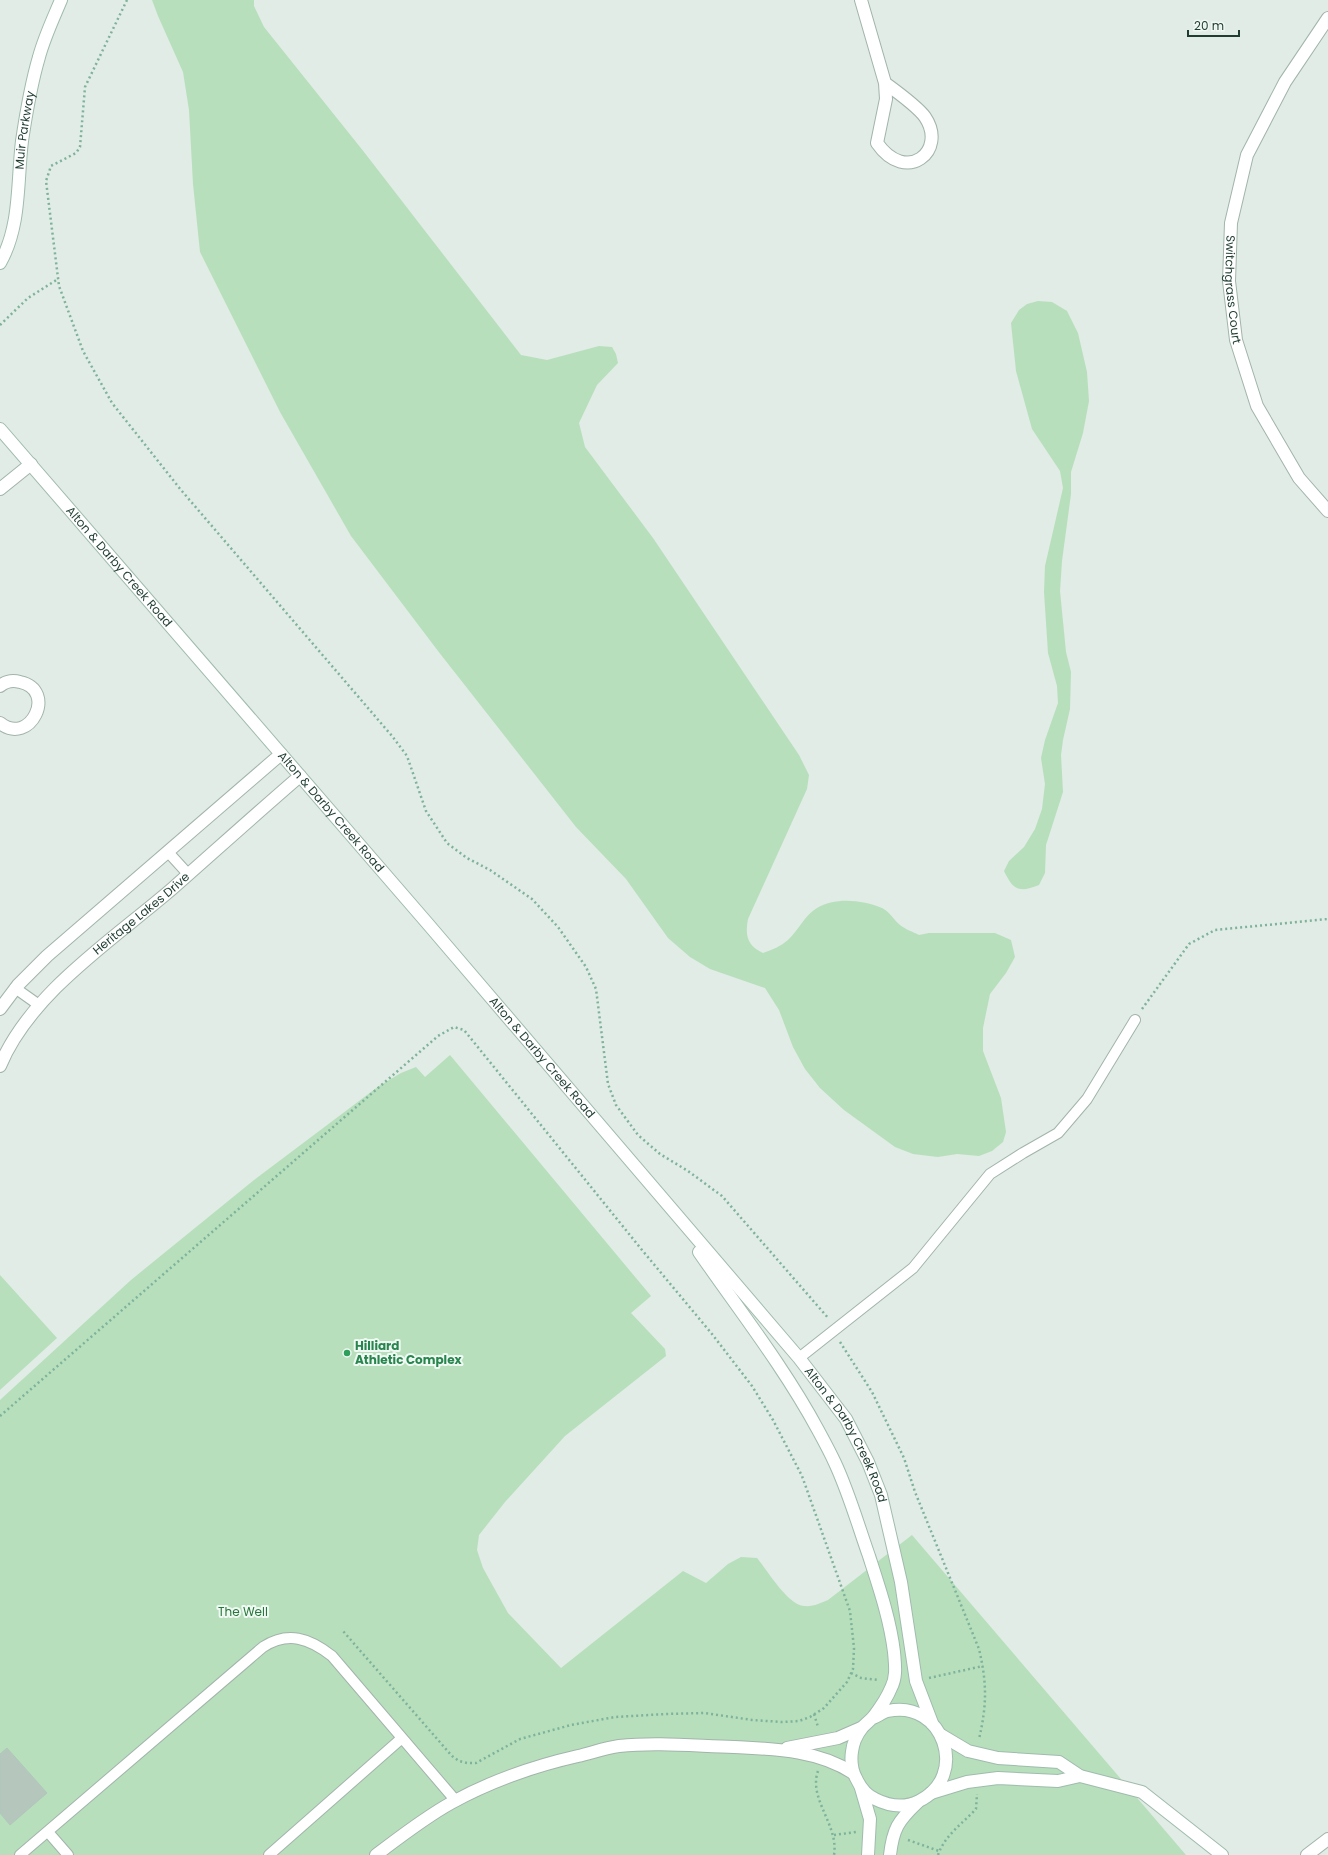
<svg xmlns="http://www.w3.org/2000/svg" width="1328" height="1855" font-family="Poppins,sans-serif">
<style>
.green{fill:#b7dfbc}
.building{fill:#b5c7bd;stroke:#b2c6bb}
.lines{fill:none;stroke-linecap:round;stroke-linejoin:round}
.lane-casing{stroke:#a2b4ab;stroke-width:12}
.street-casing{stroke:#a2b4ab;stroke-width:14}
.secondary-casing{stroke:#a0bbae;stroke-width:14}
.path{stroke:#7eb29b;stroke-width:2.5;stroke-dasharray:2 3;stroke-linecap:butt}
.lane{stroke:#fff;stroke-width:10}
.street{stroke:#fff;stroke-width:12}
.secondary{stroke:#fff;stroke-width:12}
.leisure-dot{fill:#2e9e5b;stroke:#f0f8f3;stroke-width:1.5}
.labels{text-anchor:middle;stroke-width:4;stroke-linejoin:round;paint-order:stroke}
.street-label{font-size:12px;fill:#1f3d31;stroke:#f0f8f3}
.leisure-label{font-size:12px;font-weight:bold;fill:#27864d;stroke:#f0f8f3;text-anchor:start}
.park-label{font-size:12px;fill:#26773b;stroke:#f0f8f3}
</style>
<rect width="100%" height="100%" fill="#e0ece5"/>
<path class="green" d="M152 0H254V6L264 27 364 152 521 355 547 360 599 346 612 347 616 354 618 363 597 385 579 423 585 447 653 538 799 755 809 775 807 789 748 919C745 936 747 945 763 953 772 950 781 946 788 940 798 931 804 916 817 908 835 897 863 900 882 908 889 911 894 920 900 925 905 929 913 932 919 935L929 933H995L1011 940 1015 957 1006 973 990 994 983 1028V1051L1001 1098 1006 1132 1003 1142 992 1151 979 1156 957 1154 938 1157 913 1154 895 1147 844 1110 820 1088 805 1069 793 1047 779 1010 765 988 710 969 690 957 668 938 626 879 576 827 438 651 351 536 280 412 200 252 193 184 189 110 183 72 158 16Z
M1038 301 1052 302 1067 311 1078 333 1087 372 1089 401 1083 433 1071 472V494L1062 561 1060 591 1066 652 1071 672 1070 709 1063 740 1061 755 1063 792 1046 845 1045 873 1039 885C1019 893 1013 890 1004 871L1009 861 1024 847 1035 829 1042 809 1045 784 1041 758 1045 740 1058 703 1057 686 1048 653 1044 592 1045 566 1063 488 1060 471 1032 429 1016 371 1011 323 1019 310 1027 304Z
M450 1055 651 1296 631 1313 665 1349 666 1356 565 1436 505 1502 479 1535 477 1550 483 1568 508 1613 561 1668 683 1571 706 1583 728 1564 741 1557 757 1558C768 1571 787 1604 804 1606 813 1607 821 1603 828 1600L912 1535 1186 1855H0V1400L131 1280 254 1180 379 1086 401 1073 416 1067 425 1077Z
M0 1275 57 1338 0 1390Z"/>
<path class="building" d="M7 1748 47 1793 10 1825 0 1813V1754Z"/>
<g class="lines">
<defs>
<path id="lane" d="M168 852 188 874
M15 988 39 1005
M799 1358 913 1268 990 1174 1023 1153 1058 1133 1087 1099 1135 1020
M48 1832 68 1855
M20 1855 263 1647C288 1631 309 1638 332 1656L456 1801
M269 1855 402 1738"/>
<g id="street">
<path d="M861 0 885 83 886 99 877 143C906 185 948 151 925 117 918 107 896 91 885 83"/>
<path id="s1" d="M1328 18 1285 82 1247 155 1231 223 1229 281 1236 340 1257 406 1299 478 1328 511"/>
<path d="M0 489 31 464"/>
<path d="M0 686C6 681 13 680 20 682 58 690 30 747 0 723"/>
<path d="M0 1009 18 985 47 956 281 754"/>
<path id="s2" d="M0 1066C30 993 114 939 173 888 215 851 257 813 300 776"/>
<path d="M787 1748 838 1738 861 1728"/>
<path d="M376 1855C400 1837 424 1818 451 1803 491 1781 534 1766 578 1756 591 1753 605 1748 619 1746 657 1742 696 1746 734 1747 775 1749 818 1750 853 1773"/>
<path d="M1307 1855 1328 1839"/>
</g>
<g id="secondary">
<path id="s3" d="M0 263C21 226 17 182 22 141 26 114 31 84 39 57 44 38 53 19 61 0"/>
<path id="s4" d="M0 429 428 924 799 1358 846 1419 868 1462 881 1495 901 1582 916 1681 932 1723"/>
<path d="M699 1252C739 1310 784 1367 818 1430 824 1441 830 1452 835 1463 849 1493 858 1525 869 1556 879 1587 890 1619 894 1652 895 1664 897 1677 891 1688 887 1698 880 1708 874 1716 870 1721 865 1724 862 1728 851 1741 848 1763 856 1778 860 1787 866 1795 875 1799 889 1806 905 1808 919 1801 970 1776 943 1699 888 1711 883 1712 878 1716 873 1718"/>
<path d="M941 1735 968 1751 998 1758 1059 1762 1080 1776 1142 1792 1222 1855"/>
<path d="M861 1788 870 1819 868 1855"/>
<path d="M931 1793 967 1782 998 1778 1058 1781 1080 1776"/>
<path d="M890 1855C893 1829 898 1821 917 1803"/>
</g>
</defs>
<use href="#lane" class="lane-casing"/>
<use href="#street" class="street-casing"/>
<use href="#secondary" class="secondary-casing"/>
<path class="path" d="M127 0 85 87 80 147 76 153 51 166 46 181 59 286 83 351 112 403 181 490 392 736 407 756 426 811 447 843 467 858 490 870 532 899 558 927 586 967 596 989 608 1084 616 1105 638 1135 660 1154 688 1171 722 1196 829 1319
M0 325 28 298 58 279
M1142 1009 1189 944 1215 930 1328 919
M840 1342 872 1392 904 1458 915 1492 979 1649C987 1683 987 1705 979 1739
M0 1416 438 1036 454 1027 464 1030 642 1250 712 1334 752 1386 773 1420 802 1476 850 1611 854 1648 853 1669 847 1682 824 1708 810 1717 799 1721 782 1722 752 1720 705 1713 666 1714 615 1717 571 1725 520 1739 476 1763H467L459 1761 452 1756 343 1631
M851 1673 861 1678 878 1680
M929 1678 983 1666
M814 1714 818 1727
M818 1771C808 1799 839 1825 834 1855
M834 1835 856 1832
M908 1840 939 1851
M938 1855C945 1835 962 1824 976 1809L977 1794"/>
<use href="#lane" class="lane"/>
<use href="#street" class="street"/>
<use href="#secondary" class="secondary"/>
</g>
<circle class="leisure-dot" cx="347" cy="1353" r="4"/>
<g class="labels">
<g class="street-label">
<text dy="4" stroke="none"><textPath href="#s3" startOffset="136">Muir Parkway</textPath></text>
<text dy="4" stroke="none"><textPath href="#s1" startOffset="296">Switchgrass Court</textPath></text>
<text dy="4" stroke="none"><textPath href="#s4" startOffset="182">Alton &amp; Darby Creek Road</textPath></text>
<text dy="4" stroke="none"><textPath href="#s4" startOffset="506">Alton &amp; Darby Creek Road</textPath></text>
<text dy="4" stroke="none"><textPath href="#s2" startOffset="210">Heritage Lakes Drive</textPath></text>
<text dy="4" stroke="none"><textPath href="#s4" startOffset="830">Alton &amp; Darby Creek Road</textPath></text>
<text dy="4" stroke="none"><textPath href="#s4" startOffset="1316">Alton &amp; Darby Creek Road</textPath></text>
</g>
<g class="leisure-label">
<text x="355" y="1350">Hilliard<tspan x="355" dy="14">Athletic Complex</tspan></text>
</g>
<g class="park-label">
<text x="243" y="1616">The Well</text>
</g>
</g>
<path d="M1188 30v6h51v-6" fill="none" stroke="#1f3d31" stroke-width="2"/>
<text x="1194" y="30" font-size="12" fill="#1f3d31" stroke="#f0f8f3" stroke-width="3" paint-order="stroke">20 m</text>
</svg>
